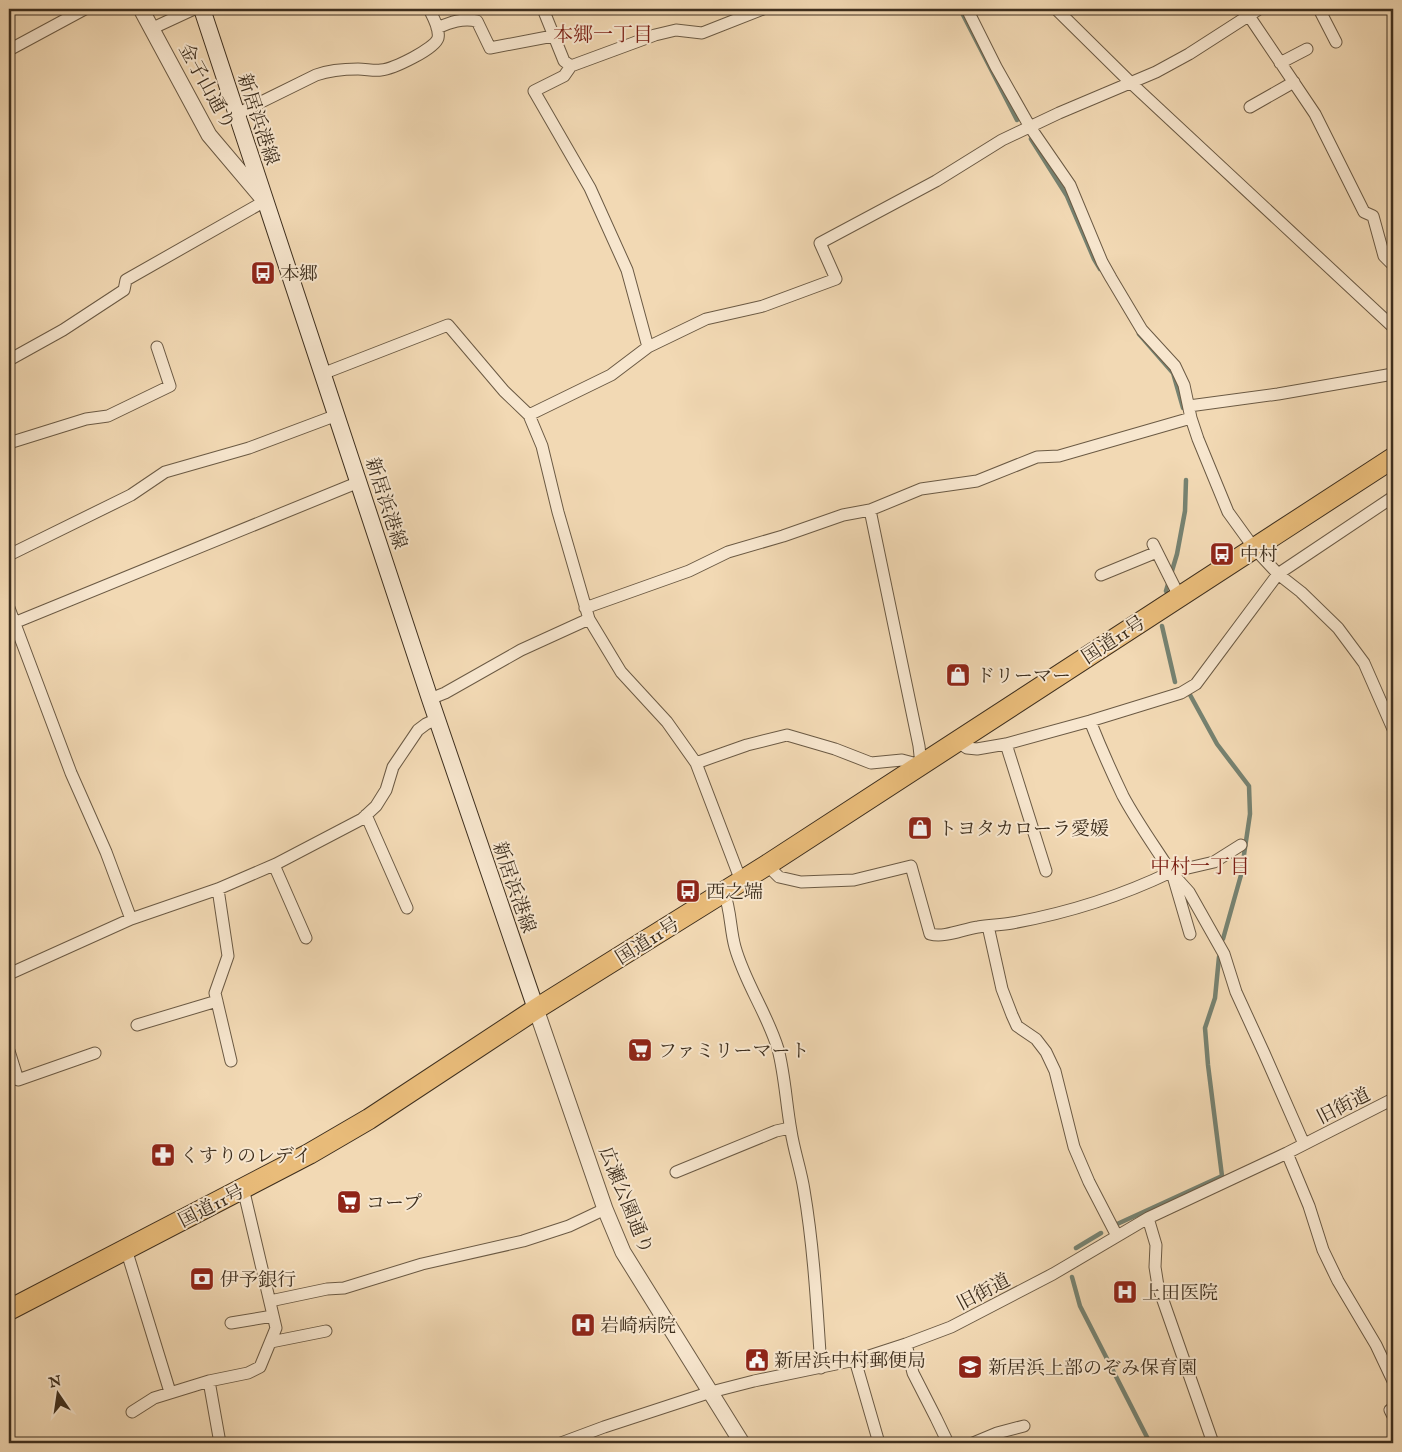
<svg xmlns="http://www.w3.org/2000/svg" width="1402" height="1452" font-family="'IM FELL English','Noto Serif JP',serif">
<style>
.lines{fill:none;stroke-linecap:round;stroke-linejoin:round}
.stream{stroke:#768271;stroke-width:4.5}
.minor-casing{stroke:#6b5a44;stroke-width:13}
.tertiary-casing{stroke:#6b5a44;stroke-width:17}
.secondary-casing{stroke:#3e2f1e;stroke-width:18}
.trunk-casing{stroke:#3e2f1e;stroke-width:22}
.minor{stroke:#f7e6ce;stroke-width:11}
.tertiary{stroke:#f7e6ce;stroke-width:15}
.secondary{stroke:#f7e6ce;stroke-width:16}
.trunk{stroke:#e9bc7a;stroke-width:20}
.labels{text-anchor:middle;stroke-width:4;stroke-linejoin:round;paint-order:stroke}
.street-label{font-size:19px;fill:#3e2f1e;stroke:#f7e6ce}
.poi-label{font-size:19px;fill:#3e2f1e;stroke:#f7e6ce;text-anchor:start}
.neighbourhood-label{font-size:20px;fill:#7a1f14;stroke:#f7e6ce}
</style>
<rect width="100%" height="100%" fill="#f2d9b4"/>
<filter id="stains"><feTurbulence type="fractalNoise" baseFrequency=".004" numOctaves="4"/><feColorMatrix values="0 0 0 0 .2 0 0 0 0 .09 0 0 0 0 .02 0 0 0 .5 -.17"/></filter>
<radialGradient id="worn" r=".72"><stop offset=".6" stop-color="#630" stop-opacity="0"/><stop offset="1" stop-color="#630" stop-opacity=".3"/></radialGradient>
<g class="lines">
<path class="stream" d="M960 9 1017 120
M1031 139 1067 196 1094 259 1100 269
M1139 334 1173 373 1183 408
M1166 591 1177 554 1185 511 1186 480
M1162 626 1175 682
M1189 693 1217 744 1249 786 1250 814 1241 875 1223 939
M1115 1225 1222 1176 1208 1065 1205 1028 1215 998 1219 957
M1076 1248 1101 1233
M1072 1277 1080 1306 1150 1443"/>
<defs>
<path id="minor" d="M543 9 564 61 571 66 564 76 534 91 590 188 627 270 648 347
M967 9 996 67 1030 127 1070 185 1102 262 1111 278 1142 330 1175 366 1184 385 1191 418 1198 439 1228 512 1254 548 1278 574 1301 592 1338 628 1364 663 1393 729
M1056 9 1131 83 1393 327
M1319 9 1336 42
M1249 16 1315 114 1364 212 1373 216 1384 256 1393 265
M153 28 194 9
M437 28C451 22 462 18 477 21L490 48 553 36
M9 50 85 9
M1280 63 1307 49
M571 66 655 35 676 30 702 33 763 9
M1250 107 1294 82
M237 114 316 75C330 70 344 69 358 69 366 69 374 71 381 70 393 69 435 49 438 38 440 29 433 17 429 9
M9 360 63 330 124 290 126 280 265 201
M322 374 448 325 504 391 529 415 542 446 558 512 589 619 621 672 667 722 696 763 741 881
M1189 406 1278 394 1393 374
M529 415 611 375 648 347 706 319 763 306 836 279 820 243 936 181 1002 140 1059 113 1156 72 1189 54 1259 9
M9 443 86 419 108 416 170 386 157 347
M1153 544 1179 596
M9 555 131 495 165 472 249 448 337 415
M1101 575 1157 552
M9 608 71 773 106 852 131 919
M585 608 689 571 728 552 783 536 843 515 870 510 921 489 977 481 1037 457 1059 456 1191 418
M9 625 359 482
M430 699 445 693 521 650 589 619
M1090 721C1100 746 1111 771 1123 796 1137 822 1155 847 1171 872L1214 862 1241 845
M956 741 967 748 977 749 1006 744 1090 721 1181 693 1196 684 1278 574 1393 497
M1006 744 1046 871
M696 763 747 745 787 735 835 749 871 763 902 760 921 765 919 746 870 510
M366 815 407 908
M274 865 306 938
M767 865 779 877 801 882 854 880 911 866 930 934C945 938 963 929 978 927 989 925 1001 925 1012 923 1068 913 1121 896 1171 872L1189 892 1224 954 1236 992 1264 1053 1304 1144
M1173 876 1190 934
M218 889 228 956 215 993 231 1061
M724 892C731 911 730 929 735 947 745 983 767 1013 778 1049 785 1076 786 1103 791 1131 794 1151 801 1170 804 1190 814 1249 817 1309 821 1368
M988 926 1002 989 1012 1015 1017 1026 1036 1039 1046 1052 1055 1071 1074 1147 1089 1182 1117 1236
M9 974 131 919 218 889 276 864 362 819 376 806 386 790 393 767 418 730 426 724 437 719
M137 1025 217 1001
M9 1051 18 1080 95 1053
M1287 1153 1309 1206 1323 1250 1338 1281 1376 1345 1393 1381
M676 1172 776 1131 790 1128
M1148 1218 1156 1245 1155 1267 1158 1286 1213 1443
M126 1249 170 1392
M270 1301 327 1289 344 1288 422 1264 523 1241 569 1226 605 1209
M231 1323 273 1316
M271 1342 326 1331
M906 1344 913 1373 936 1418 948 1443
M855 1360 879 1443
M209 1381 220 1443
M1393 1408 1390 1410 1393 1416
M132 1412 154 1398 209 1381 248 1373 260 1367 276 1328 243 1188
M561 1443 604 1427 711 1392 754 1381 860 1359 906 1344 951 1327 1053 1274 1148 1218 1287 1153 1393 1099
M973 1443 997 1433 1024 1426"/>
<path id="tertiary" d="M141 9 209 135 264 200
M536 1009 605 1209 623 1252 742 1443"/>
<path id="secondary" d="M202 9 430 699 536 1009"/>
<path id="trunk" d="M9 1310 309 1154 369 1119 536 1009 767 865 1393 458"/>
</defs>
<use href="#minor" class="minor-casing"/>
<use href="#tertiary" class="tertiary-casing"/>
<use href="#secondary" class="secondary-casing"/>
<use href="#trunk" class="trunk-casing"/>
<use href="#minor" class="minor"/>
<use href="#tertiary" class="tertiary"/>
<use href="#secondary" class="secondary"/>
<use href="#trunk" class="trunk"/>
</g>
<defs>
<symbol id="bus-square" viewBox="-11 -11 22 22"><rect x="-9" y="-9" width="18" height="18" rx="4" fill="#8f2418" stroke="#f7e6ce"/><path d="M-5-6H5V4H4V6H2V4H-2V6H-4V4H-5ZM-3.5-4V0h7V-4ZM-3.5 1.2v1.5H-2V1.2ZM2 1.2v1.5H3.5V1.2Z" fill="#fff"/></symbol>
<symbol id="shop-square" viewBox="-11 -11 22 22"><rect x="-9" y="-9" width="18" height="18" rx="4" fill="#8f2418" stroke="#f7e6ce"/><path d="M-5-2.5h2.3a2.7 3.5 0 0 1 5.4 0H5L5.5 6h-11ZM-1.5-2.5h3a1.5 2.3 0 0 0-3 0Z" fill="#fff"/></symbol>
<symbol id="supermarket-square" viewBox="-11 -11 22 22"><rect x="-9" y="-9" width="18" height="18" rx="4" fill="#8f2418" stroke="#f7e6ce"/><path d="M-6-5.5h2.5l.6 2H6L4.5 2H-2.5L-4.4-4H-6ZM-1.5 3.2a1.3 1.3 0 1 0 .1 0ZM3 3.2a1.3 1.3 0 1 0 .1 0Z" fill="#fff"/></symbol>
<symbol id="pharmacy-square" viewBox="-11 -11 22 22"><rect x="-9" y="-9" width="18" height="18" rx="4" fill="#8f2418" stroke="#f7e6ce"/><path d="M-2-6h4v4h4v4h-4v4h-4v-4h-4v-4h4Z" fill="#fff"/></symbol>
<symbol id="bank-square" viewBox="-11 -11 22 22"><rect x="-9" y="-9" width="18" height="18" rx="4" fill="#8f2418" stroke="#f7e6ce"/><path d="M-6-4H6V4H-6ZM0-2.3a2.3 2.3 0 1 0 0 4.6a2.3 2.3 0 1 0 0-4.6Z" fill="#fff"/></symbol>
<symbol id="hospital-square" viewBox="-11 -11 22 22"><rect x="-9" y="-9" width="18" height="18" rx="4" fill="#8f2418" stroke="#f7e6ce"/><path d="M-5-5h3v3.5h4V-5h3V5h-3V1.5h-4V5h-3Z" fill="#fff"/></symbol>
<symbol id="civic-square" viewBox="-11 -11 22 22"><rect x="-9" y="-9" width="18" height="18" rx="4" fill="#8f2418" stroke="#f7e6ce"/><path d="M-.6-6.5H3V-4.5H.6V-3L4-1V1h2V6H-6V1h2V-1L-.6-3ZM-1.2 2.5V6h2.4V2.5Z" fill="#fff"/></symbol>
<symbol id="school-square" viewBox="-11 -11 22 22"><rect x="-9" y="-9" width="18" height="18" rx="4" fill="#8f2418" stroke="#f7e6ce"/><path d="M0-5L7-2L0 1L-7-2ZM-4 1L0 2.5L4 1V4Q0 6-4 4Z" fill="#fff"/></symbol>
</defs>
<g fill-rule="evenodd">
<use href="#bus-square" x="249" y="259" width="28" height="28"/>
<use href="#bus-square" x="1208" y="540" width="28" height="28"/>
<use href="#shop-square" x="944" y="661" width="28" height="28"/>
<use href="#shop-square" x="906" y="814" width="28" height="28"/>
<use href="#bus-square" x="674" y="877" width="28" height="28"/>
<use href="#supermarket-square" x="626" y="1036" width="28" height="28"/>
<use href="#pharmacy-square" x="149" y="1141" width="28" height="28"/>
<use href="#supermarket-square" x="335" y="1188" width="28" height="28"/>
<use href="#bank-square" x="188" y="1265" width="28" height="28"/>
<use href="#hospital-square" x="1111" y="1278" width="28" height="28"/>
<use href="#hospital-square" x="569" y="1311" width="28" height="28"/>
<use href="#civic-square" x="743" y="1346" width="28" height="28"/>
<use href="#school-square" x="956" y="1353" width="28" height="28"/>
</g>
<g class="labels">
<g class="street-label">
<text transform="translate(208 86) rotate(61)" y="7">金子山通り</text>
<text transform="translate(259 119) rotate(72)" y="7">新居浜港線</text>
<text transform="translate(387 503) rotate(72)" y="7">新居浜港線</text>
<text transform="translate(1113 639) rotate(-33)" y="7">国道11号</text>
<text transform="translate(515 887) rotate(71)" y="7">新居浜港線</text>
<text transform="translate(647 940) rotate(-32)" y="7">国道11号</text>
<text transform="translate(1343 1105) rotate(-27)" y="7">旧街道</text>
<text transform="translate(627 1200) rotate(68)" y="7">広瀬公園通り</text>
<text transform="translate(211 1205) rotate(-27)" y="7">国道11号</text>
<text transform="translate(983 1291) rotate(-28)" y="7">旧街道</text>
</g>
<g class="poi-label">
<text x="280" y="280">本郷</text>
<text x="1240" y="561">中村</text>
<text x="976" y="682">ドリーマー</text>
<text x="938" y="835">トヨタカローラ愛媛</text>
<text x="706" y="898">西之端</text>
<text x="658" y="1057">ファミリーマート</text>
<text x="180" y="1162">くすりのレデイ</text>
<text x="366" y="1209">コープ</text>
<text x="220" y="1286">伊予銀行</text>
<text x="1142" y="1299">上田医院</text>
<text x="600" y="1332">岩崎病院</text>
<text x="774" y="1367">新居浜中村郵便局</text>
<text x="988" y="1374">新居浜上部のぞみ保育園</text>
</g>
<g class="neighbourhood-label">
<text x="603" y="41">本郷一丁目</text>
<text x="1200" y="873">中村一丁目</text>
</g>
</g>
<rect width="1402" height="1452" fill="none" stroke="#f2d9b4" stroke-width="30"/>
<rect x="10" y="10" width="1382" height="1432" fill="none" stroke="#3e2f1e" stroke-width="2.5"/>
<rect x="15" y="15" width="1372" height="1422" fill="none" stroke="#3e2f1e"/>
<g transform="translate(58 1394) rotate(347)" stroke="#f7e6ce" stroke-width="4" paint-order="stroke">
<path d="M0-4L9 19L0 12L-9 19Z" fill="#3e2f1e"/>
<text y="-8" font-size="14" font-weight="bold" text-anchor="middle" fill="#3e2f1e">N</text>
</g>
<rect width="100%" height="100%" filter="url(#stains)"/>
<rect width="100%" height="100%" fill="url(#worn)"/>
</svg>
